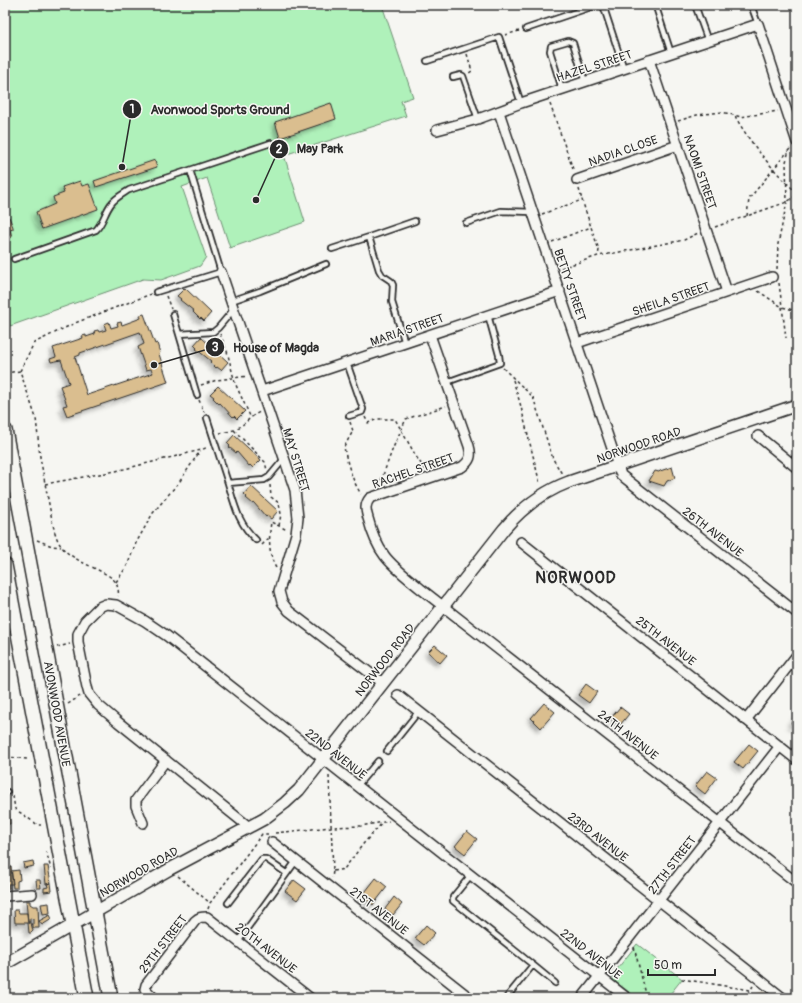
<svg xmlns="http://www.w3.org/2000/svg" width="802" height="1003" font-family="Pangolin,sans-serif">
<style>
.built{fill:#eee5d4}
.green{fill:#aff1ba;stroke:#6d8e72}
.building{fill:#dabe8f;stroke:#2b2b2b;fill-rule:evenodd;filter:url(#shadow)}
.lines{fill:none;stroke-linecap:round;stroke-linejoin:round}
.service-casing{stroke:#2b2b2b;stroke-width:8}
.minor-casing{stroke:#2b2b2b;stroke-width:12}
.tertiary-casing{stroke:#2b2b2b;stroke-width:14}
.secondary-casing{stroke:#2b2b2b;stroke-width:16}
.path{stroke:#2b2b2b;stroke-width:1.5;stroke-dasharray:3 3;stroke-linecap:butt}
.service{stroke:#f6f6f2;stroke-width:4.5}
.minor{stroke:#f6f6f2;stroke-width:9}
.tertiary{stroke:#f6f6f2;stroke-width:11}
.secondary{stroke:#f6f6f2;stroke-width:13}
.labels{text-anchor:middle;stroke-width:3;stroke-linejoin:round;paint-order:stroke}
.street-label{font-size:12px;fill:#2b2b2b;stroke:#f6f6f2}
.district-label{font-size:16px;font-weight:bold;letter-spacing:1px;fill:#2b2b2b;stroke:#f6f6f2}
.leader{fill:none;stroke:#2b2b2b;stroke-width:1.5}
.callout-dot{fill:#2b2b2b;stroke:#f6f6f2;stroke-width:1.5}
.mark-label{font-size:12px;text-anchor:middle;font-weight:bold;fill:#fff}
.callout-label{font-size:13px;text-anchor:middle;font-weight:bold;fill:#2b2b2b;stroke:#f6f6f2;stroke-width:3;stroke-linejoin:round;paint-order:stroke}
</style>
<defs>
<filter id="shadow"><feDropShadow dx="-3.5" dy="3.5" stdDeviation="2" flood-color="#0004"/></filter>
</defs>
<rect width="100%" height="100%" fill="#f6f6f2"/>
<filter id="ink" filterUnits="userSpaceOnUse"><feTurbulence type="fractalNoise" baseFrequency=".025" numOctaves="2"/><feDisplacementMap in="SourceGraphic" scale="8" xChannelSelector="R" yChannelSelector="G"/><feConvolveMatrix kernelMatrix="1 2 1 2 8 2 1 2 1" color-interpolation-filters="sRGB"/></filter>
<g filter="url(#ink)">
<path class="built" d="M763 991 772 998H753L757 993Z"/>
<path class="green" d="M5 5H382L413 97 401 101 406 116 284 155 305 222 230 248 207 178 182 187 206 257 200 266 161 280 143 279 10 326 5 300Z
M637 944 682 979 667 998H637L613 980 614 973Z"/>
<path class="building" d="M331 103 336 119 280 138 275 122Z
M155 160 157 167 96 187 94 181Z
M80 181 82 186 89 184 98 209 42 229 36 212 55 204 53 197 64 193 62 187Z
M9 217 13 227V229L10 230 12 237 5 239V218Z
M185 288 211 313 204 321 201 318 200 319 193 312 194 311 180 300 181 299 177 296Z
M144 314 155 344 157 343 160 353 159 354 168 382 67 416 63 406 67 405 60 386 69 383 61 360 51 362 50 359 56 357 53 348 83 338 82 336 86 335V337L95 334 94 331 98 330 99 332 106 330 104 324 109 322 111 328 118 326 117 323 121 322 122 325 141 318 140 315ZM140 332 144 344 138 347 146 370 151 369 153 373 87 395 75 357 80 355V353Z
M201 337 228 362 221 370 217 367 216 368 210 362 211 361 196 349 197 348 194 345Z
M218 386 245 411 237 419 234 416 233 417 220 403 219 404 213 398 214 397 210 394Z
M234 435 261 460 253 468 250 465 249 466 237 452 236 453 229 447 230 446 227 443Z
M672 467 675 478 667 481 664 486 649 481 655 471 659 472 660 471Z
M251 486 278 511 271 519 267 516 266 517 254 503 253 504 246 498 247 497 244 494Z
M435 645 447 655 440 663 428 652Z
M586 684 597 692 589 703 578 695Z
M544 703 555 712 541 728 531 718Z
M620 707 629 714 620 725 611 718Z
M797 715V727L791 723Z
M749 744 758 751 743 769 734 762Z
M707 771 717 778 705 794 695 786Z
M5 813H9L10 824H5Z
M467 831 477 839 465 854 455 846Z
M5 856H6L7 866 5 867Z
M33 861 34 866 24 868 23 863Z
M11 866 13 884H8L9 888 5 889V873H7H5V868Z
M44 866H48L51 883 46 884Z
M19 870 20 880 17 881V888H13L11 871Z
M376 878 387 887 373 905 362 896Z
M36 880H40L41 888H37Z
M294 880 306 889 297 900 285 891Z
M51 883 52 891 44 892V888L48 887 47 884Z
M394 897 402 904 393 915 385 909Z
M26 901H30V904L33 906H38L39 928H33V919L30 918V922H28Z
M49 903 50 913 43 914 41 904Z
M14 910H18L19 913H27L28 923H15Z
M50 915 52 919 42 925 39 921Z
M28 923H31L33 931 31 933H29Z
M426 925 435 933 424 945 415 938Z"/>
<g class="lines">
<defs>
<path id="service" d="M603 5 624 69
M695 5 708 41
M751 5 758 24
M656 7 671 53
M526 29 597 5
M427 61 499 37 521 103
M453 77 461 75 463 76 478 119
M562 89 550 51 551 46 568 41 573 43 585 82
M190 170 271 143
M466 223 501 211 533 212
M369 237 415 221
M332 249 369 237 379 270 382 275 391 281 393 285 392 302 405 343
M14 259 96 230C103 223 105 212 111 204 115 198 123 194 129 190L190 170 221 272 156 292
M231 301 260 291 326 264
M173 314 179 334
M347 363 363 409 362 412 349 416
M447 382 500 363 499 355 488 315
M197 395 179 334 213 332 218 328 234 309
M207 418 228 483 264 480 269 477 284 459
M228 483C235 506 238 523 256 540
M387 751 419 711
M357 786 378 761
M5 792H7
M471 875 453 897V901L533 965 506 998
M228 903 262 859H266L286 873
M238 941 296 861
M533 965 555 983"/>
<path id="minor" d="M649 60 727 292
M499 112 621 475 797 613
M437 130 478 119 521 103 758 24 797 142
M577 180 678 145
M221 272 295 490 298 518 296 534 279 591 282 602 289 611 383 683
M430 335 469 446C472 456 470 461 462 467L370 498C364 505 366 511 368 518 378 557 392 565 421 589L797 883
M577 343 772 277
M262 391 560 291
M758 436 797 468
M521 542 797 760
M398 695 783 998
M746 720 797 655
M143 823 136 806V800L166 760
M249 827 118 722 98 705 89 694 87 687 78 642V634L85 621 99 607 106 604 116 605 145 621 167 636 627 998
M272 842 470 998
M5 896 32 894
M154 998 145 989 146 985 195 921C199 917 201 917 207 917L310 998
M582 998 780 746"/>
<path id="tertiary" d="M5 964 170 869 264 819 285 803 299 790 504 529C522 508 542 492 569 482L797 405"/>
<path id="secondary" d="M5 430 111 998
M5 565 87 998"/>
</defs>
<use href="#service" class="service-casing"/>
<use href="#minor" class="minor-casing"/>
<use href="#tertiary" class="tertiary-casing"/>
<use href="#secondary" class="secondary-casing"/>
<path class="path" d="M505 35 519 31
M467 54 472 71 469 73
M550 104 574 172
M735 116C751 145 773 170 797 193
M678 121 697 115 722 112 741 117 778 111
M579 189 582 200
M542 214 582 200 591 227
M747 216 749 199 789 150
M715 227 787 202 797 195
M552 242 591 227 599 250 598 256
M561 268 598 256 684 240 698 233
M777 269 778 244 787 202 786 162 789 150 790 149
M779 283 786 338
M758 291 782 307 797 311
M166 296 171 309
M220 334 227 351 235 383 250 416
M503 368 533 397 553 459 562 474
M20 371 34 343 75 323 151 294
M5 373 20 371 36 418 40 457 52 520C54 529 56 540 62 547 73 563 110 571 116 583 118 587 119 592 118 596
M513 380 520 403 540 484
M201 385 217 380 248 376
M199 400 204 412
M365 417 368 423 378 419H395L417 458 426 471
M350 422 353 431 344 447C347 463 352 480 361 494
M234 430 265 462 267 470
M220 433C226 432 233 431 238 428 246 423 251 416 260 412
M45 484 116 471 201 450 208 447
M270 485 271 497 279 503 281 514 279 526
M379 486 393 448 406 419 446 406
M37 540 52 546 61 547
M262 545 269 538
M276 568C268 554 269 537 271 522L287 530
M116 582 127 566 136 543 153 513 180 481 200 451
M57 647 70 644
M5 658 9 657
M5 670 7 686 5 690
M68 704 80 696
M5 729 7 752 5 758
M6 757 28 759
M5 773 6 786
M329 776 333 871 332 878
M13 796 15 809 38 825H41
M275 833 331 827 361 826 389 821
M46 851 51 869
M333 871 344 869 364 843 383 822
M178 876 210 903
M208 909 210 903 262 834H268
M634 947 647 998
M682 979 750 990
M745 998 753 986"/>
<use href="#service" class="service"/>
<use href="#minor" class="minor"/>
<use href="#tertiary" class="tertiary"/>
<use href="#secondary" class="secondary"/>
</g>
</g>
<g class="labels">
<g class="street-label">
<text transform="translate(594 66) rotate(-18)" y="4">HAZEL STREET</text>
<text transform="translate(623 151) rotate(-19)" y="4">NADIA CLOSE</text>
<text transform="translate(700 172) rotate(71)" y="4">NAOMI STREET</text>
<text transform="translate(570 285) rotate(71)" y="4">BETTY STREET</text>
<text transform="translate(671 299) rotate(-19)" y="4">SHEILA STREET</text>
<text transform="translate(407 330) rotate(-19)" y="4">MARIA STREET</text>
<text transform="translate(639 445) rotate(-19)" y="4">NORWOOD ROAD</text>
<text transform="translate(296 460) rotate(73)" y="4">MAY STREET</text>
<text transform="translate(413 471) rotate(-19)" y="4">RACHEL STREET</text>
<text transform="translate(713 532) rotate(38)" y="4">26TH AVENUE</text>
<text transform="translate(666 641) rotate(38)" y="4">25TH AVENUE</text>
<text transform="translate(385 660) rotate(-52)" y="4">NORWOOD ROAD</text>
<text transform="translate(57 714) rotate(80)" y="4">AVONWOOD AVENUE</text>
<text transform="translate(628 735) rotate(38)" y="4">24TH AVENUE</text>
<text transform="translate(336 754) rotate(38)" y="4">22ND AVENUE</text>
<text transform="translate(598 837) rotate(38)" y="4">23RD AVENUE</text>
<text transform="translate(672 865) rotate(-52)" y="4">27TH STREET</text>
<text transform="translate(139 872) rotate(-30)" y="4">NORWOOD ROAD</text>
<text transform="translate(379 911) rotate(38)" y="4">21ST AVENUE</text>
<text transform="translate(163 944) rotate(-52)" y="4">29TH STREET</text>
<text transform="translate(266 948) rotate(38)" y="4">20TH AVENUE</text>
<text transform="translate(591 954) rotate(38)" y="4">22ND AVENUE</text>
</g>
<g class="district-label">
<text x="576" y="583">NORWOOD</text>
</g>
</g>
<path class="leader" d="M122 167L132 109M256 200L279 149M154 365L215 347"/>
<g class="callout-dot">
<circle cx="122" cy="167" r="4"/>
<circle cx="256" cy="200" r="4"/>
<circle cx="154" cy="365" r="4"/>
<circle cx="132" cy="109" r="10"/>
<circle cx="279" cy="149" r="10"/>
<circle cx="215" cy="347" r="10"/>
</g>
<g class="mark-label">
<text x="132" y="113">1</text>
<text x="279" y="153">2</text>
<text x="215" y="351">3</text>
</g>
<g class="callout-label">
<text x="220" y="114">Avonwood Sports Ground</text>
<text x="320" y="153">May Park</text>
<text x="276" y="352">House of Magda</text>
</g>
<rect width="802" height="1003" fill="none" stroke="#f6f6f2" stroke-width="20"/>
<rect x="10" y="10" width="782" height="983" fill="none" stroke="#2b2b2b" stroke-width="1.5" filter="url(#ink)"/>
<path d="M648 969v6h67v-6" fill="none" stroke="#2b2b2b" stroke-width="2"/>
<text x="654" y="969" font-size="12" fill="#2b2b2b" stroke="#f6f6f2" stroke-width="3" paint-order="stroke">50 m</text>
</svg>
